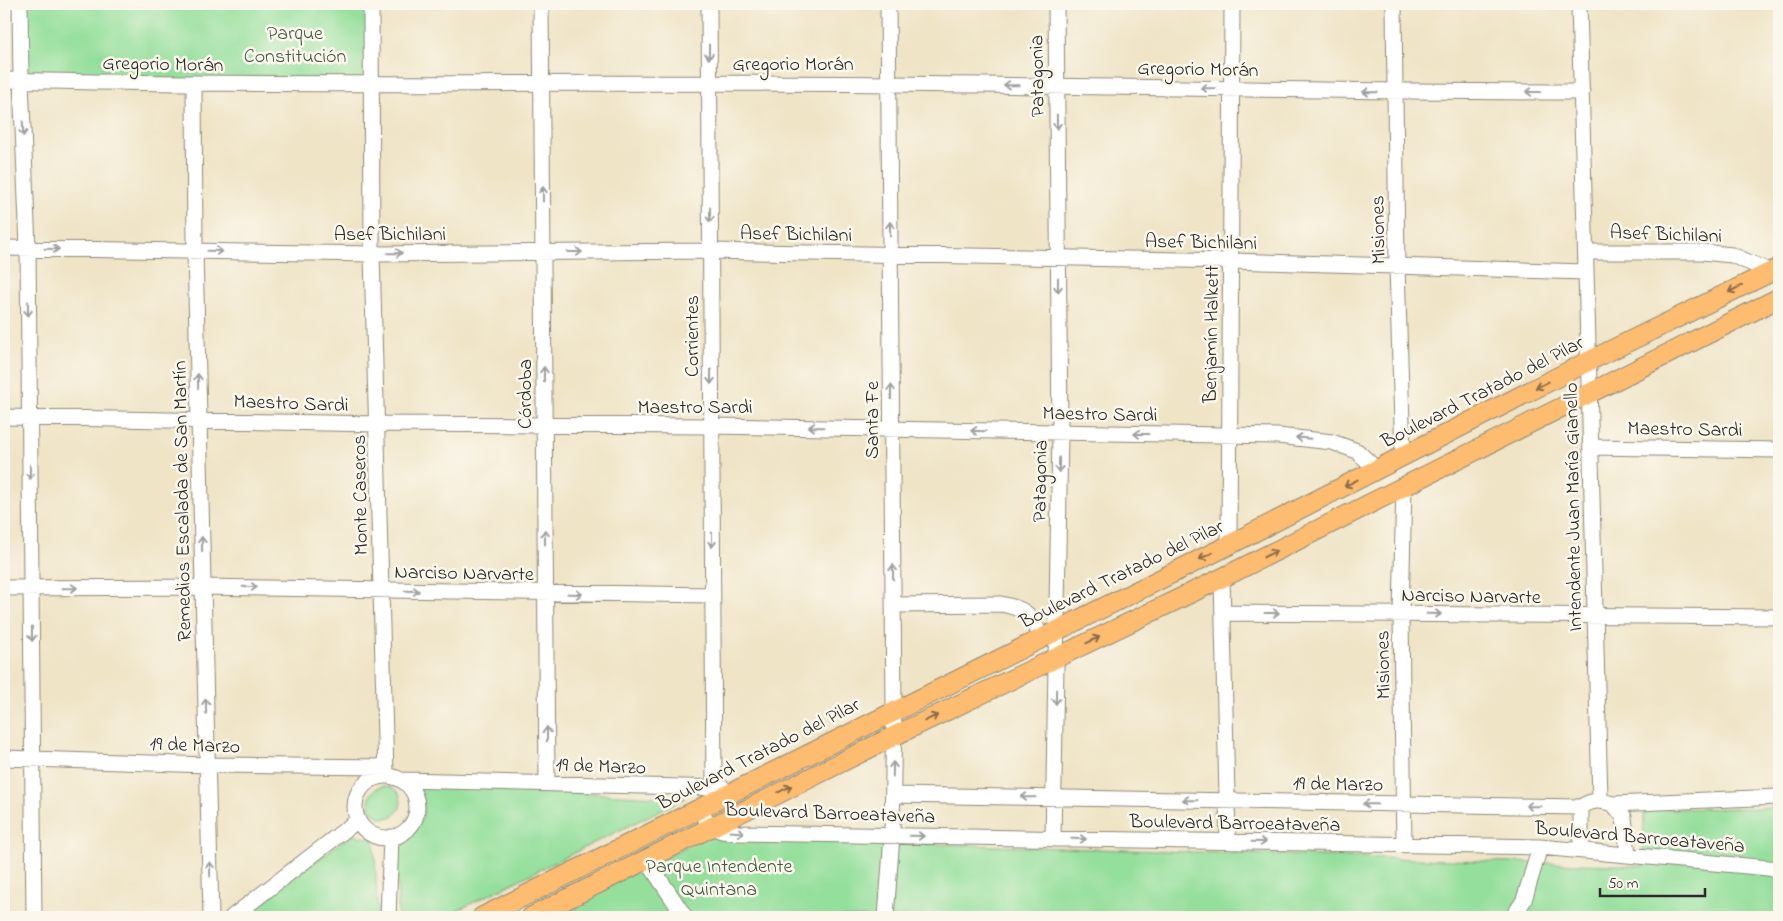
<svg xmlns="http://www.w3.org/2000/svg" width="1783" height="921" font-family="'Indie Flower',sans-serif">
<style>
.green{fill:#94df9b;stroke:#608563}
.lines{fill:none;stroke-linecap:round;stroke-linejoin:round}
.minor-casing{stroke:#8d8878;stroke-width:17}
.major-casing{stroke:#8d8878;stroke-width:21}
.minor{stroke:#fff;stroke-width:15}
.major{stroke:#fdbc70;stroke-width:19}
.oneway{stroke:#a0a0a0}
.oneway2{stroke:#8a6c4a}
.labels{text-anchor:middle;stroke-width:5;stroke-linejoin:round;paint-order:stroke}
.park-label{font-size:20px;fill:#455847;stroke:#fbf7ec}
.street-label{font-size:20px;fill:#2b2b2b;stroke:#fbf7ec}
</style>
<rect width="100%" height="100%" fill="#fbf7ec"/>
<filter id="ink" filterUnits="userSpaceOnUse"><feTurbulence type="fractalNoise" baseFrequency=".02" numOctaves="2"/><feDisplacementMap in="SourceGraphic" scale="10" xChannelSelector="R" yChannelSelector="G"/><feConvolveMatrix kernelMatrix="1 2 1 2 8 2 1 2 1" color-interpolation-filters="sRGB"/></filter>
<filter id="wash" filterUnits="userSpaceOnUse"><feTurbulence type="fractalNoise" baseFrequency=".0096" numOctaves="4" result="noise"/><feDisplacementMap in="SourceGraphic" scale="20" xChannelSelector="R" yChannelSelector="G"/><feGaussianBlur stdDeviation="1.12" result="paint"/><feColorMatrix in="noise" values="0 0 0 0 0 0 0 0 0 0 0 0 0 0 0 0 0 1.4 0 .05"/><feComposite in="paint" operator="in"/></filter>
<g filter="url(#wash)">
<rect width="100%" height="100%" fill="#efe4c6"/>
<path class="green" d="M21 4H370L371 84 22 80Z
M414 784 659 797 685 798 444 917H398L397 840C424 833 432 804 414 784Z
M369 802a16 16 0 1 1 32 0a16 16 0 1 1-32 0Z
M1779 808V917H545L711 834 741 838 1643 866 1644 809Z
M351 835 374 839 378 917H240Z"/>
</g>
<g filter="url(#ink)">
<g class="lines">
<defs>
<path id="minor" d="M20 4 21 80 28 248 34 917
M371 4 372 254 386 776
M541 4 547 783
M709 4 714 788
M1394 4 1397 267 1403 455
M1579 4 1600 800
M4 80C239 86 474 83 709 83 1000 83 1291 92 1582 92
M194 83 195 251 211 917
M4 248 372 254 710 251 1232 261 1586 272
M1586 252H1702L1732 255 1771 272
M4 417 377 424 712 426 1278 436 1332 442 1357 451 1377 470
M1591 447 1779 450
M1229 545 1232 4
M1222 578 1228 842
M4 588 203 587 713 595
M893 605 1001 604C1026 609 1031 614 1041 637
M1223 613 1779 617
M4 758 207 765 386 767
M355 807a31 31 0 1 1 62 0a31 31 0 1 1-62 0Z
M402 780 723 788
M893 795 1581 807C1593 799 1600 800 1613 804L1779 797
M1613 804 1624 817 1628 854
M700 808 709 826 722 831 739 833 1540 847 1779 869
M1053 839 1060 433 1056 4
M1404 845 1401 614 1404 485
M1581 850V807
M646 859 685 917
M232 917 358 820
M388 917 391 837
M886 917 892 836 894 710 888 4
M1513 917 1524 900 1540 847"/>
<path id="major" d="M482 917 1229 545 1589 361 1779 268
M531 917 894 736 1222 578 1779 298"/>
</defs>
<use href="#minor" class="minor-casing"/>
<use href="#major" class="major-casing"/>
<use href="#minor" class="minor"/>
<use href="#major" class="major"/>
</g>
<defs><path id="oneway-shaft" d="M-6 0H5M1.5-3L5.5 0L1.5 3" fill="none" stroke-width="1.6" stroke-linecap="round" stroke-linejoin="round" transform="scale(1.25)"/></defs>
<g class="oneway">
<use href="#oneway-shaft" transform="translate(709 52) rotate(90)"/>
<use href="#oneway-shaft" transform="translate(1011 85) rotate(-179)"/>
<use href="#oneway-shaft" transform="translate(1208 88) rotate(-179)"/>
<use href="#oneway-shaft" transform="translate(1370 92) rotate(-179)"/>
<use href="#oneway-shaft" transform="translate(1533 92) rotate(180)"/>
<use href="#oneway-shaft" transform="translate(1057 122) rotate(89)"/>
<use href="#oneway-shaft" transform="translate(23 129) rotate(88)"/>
<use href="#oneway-shaft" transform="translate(543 194) rotate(-90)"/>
<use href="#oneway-shaft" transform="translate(710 215) rotate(90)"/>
<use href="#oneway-shaft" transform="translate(890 229) rotate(-90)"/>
<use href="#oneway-shaft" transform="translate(52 249) rotate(1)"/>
<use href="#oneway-shaft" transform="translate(215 251) rotate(1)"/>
<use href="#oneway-shaft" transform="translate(575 252)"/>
<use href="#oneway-shaft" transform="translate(395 253) rotate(-1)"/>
<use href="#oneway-shaft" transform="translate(1058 285) rotate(90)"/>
<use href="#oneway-shaft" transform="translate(28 309) rotate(89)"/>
<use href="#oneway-shaft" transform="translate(544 374) rotate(-90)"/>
<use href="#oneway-shaft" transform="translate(711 377) rotate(90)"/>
<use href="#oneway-shaft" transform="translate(198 381) rotate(-91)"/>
<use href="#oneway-shaft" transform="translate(891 392) rotate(-90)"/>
<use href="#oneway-shaft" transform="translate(816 427) rotate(-179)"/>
<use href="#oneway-shaft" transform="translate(978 431) rotate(-178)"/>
<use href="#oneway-shaft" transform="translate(1141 434) rotate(-180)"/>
<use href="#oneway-shaft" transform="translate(1303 438) rotate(-175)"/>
<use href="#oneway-shaft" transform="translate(1059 465) rotate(91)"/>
<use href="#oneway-shaft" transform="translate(30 472) rotate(89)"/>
<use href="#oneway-shaft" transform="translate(545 537) rotate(-90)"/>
<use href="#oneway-shaft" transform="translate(712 540) rotate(90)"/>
<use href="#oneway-shaft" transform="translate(202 544) rotate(-91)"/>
<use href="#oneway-shaft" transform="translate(893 572) rotate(-91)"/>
<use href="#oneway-shaft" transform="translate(250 587) rotate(1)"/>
<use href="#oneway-shaft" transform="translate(70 588) rotate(-1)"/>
<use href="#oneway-shaft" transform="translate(412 591) rotate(1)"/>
<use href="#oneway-shaft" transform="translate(575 594) rotate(1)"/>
<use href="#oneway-shaft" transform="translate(1272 613)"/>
<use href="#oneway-shaft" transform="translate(1434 614) rotate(1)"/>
<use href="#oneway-shaft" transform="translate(32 634) rotate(89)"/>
<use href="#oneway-shaft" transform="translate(1056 697) rotate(91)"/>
<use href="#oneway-shaft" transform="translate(206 706) rotate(-91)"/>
<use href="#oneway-shaft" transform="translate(547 734) rotate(-90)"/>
<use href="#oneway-shaft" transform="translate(893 769) rotate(-89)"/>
<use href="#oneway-shaft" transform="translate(1028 797) rotate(-179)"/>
<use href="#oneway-shaft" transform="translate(1190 800) rotate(-179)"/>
<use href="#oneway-shaft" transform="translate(1370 804) rotate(-179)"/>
<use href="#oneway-shaft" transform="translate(1533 806) rotate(-179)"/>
<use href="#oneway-shaft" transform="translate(737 832) rotate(4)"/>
<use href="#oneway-shaft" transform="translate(917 836) rotate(1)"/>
<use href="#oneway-shaft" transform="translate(1079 839) rotate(1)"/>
<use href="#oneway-shaft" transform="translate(1259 842) rotate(1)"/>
<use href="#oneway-shaft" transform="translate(210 869) rotate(-91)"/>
</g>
<g class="oneway2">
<use href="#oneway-shaft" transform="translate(1735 289) rotate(154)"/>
<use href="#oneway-shaft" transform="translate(1542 385) rotate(153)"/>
<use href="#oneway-shaft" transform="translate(1351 483) rotate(153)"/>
<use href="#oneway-shaft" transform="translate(1270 554) rotate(-27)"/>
<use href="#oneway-shaft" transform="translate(1206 556) rotate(154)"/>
<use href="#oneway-shaft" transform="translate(1093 640) rotate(-26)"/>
<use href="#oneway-shaft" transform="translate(931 718) rotate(-26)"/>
<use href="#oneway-shaft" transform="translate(785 789) rotate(-26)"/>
</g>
</g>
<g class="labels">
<g class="park-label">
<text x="295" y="39">Parque<tspan x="295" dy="23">Constitución</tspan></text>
<text x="719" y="872">Parque Intendente<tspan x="719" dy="23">Quintana</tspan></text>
</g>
<g class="street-label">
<text transform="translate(163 63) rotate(1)" y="7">Gregorio Morán</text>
<text x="793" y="70">Gregorio Morán</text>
<text transform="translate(1198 68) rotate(1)" y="7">Gregorio Morán</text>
<text transform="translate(1036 76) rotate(-91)" y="7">Patagonia</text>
<text transform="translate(1377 230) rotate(-91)" y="7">Misiones</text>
<text x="390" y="240">Asef Bichilani</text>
<text transform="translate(796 233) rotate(1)" y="7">Asef Bichilani</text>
<text transform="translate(1666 233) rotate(2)" y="7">Asef Bichilani</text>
<text transform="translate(1201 241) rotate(1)" y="7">Asef Bichilani</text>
<text transform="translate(1210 334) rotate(-89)" y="7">Benjamín Halkett</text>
<text transform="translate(691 336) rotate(-90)" y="7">Corrientes</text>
<text transform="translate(1482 391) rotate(-27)" y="7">Boulevard Tratado del Pilar</text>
<text transform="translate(524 394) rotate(-90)" y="7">Córdoba</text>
<text transform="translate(291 402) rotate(2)" y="7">Maestro Sardi</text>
<text x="695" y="413">Maestro Sardi</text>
<text transform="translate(1100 413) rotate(1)" y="7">Maestro Sardi</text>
<text transform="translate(871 420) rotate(-90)" y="7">Santa Fe</text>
<text transform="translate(1685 428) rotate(1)" y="7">Maestro Sardi</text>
<text transform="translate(1039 481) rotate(-89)" y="7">Patagonia</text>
<text transform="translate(359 495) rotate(-91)" y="7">Monte Caseros</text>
<text transform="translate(181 501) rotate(-91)" y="7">Remedios Escalada de San Martín</text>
<text transform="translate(1572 507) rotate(-91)" y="7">Intendente Juan María Gianello</text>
<text transform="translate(464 572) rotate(1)" y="7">Narciso Narvarte</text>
<text transform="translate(1121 573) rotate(-26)" y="7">Boulevard Tratado del Pilar</text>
<text transform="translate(1471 595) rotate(1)" y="7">Narciso Narvarte</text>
<text transform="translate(1382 665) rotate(-91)" y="7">Misiones</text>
<text transform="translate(195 744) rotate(2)" y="7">19 de Marzo</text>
<text transform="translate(758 753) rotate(-27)" y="7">Boulevard Tratado del Pilar</text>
<text transform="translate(601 765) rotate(2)" y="7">19 de Marzo</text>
<text transform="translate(1338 783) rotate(1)" y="7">19 de Marzo</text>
<text transform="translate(830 812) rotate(2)" y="7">Boulevard Barroeataveña</text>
<text transform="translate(1235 822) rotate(1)" y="7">Boulevard Barroeataveña</text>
<text transform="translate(1640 836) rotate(5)" y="7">Boulevard Barroeataveña</text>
</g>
</g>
<rect width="1783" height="921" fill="none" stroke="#fbf7ec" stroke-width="20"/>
<path d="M1600 888v8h105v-8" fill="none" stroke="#2b2b2b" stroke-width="2.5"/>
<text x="1608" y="888" font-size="15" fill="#2b2b2b" stroke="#fbf7ec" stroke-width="4" paint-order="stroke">50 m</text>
</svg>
